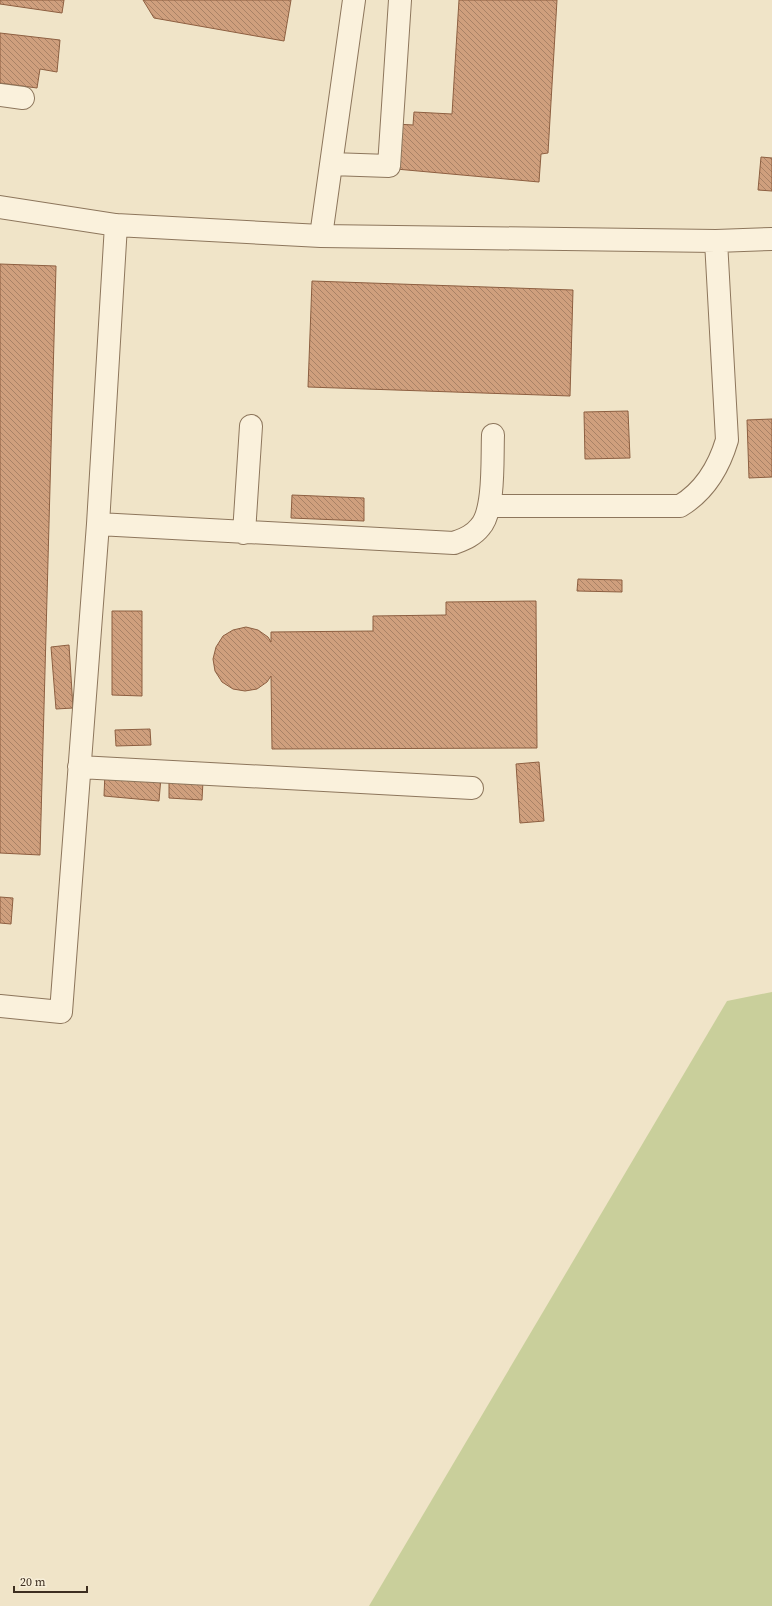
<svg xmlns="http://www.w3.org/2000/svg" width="772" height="1606" font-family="'Source Serif 4',serif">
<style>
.green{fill:#c9cf9b}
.building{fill:url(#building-back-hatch);stroke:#8d5f41}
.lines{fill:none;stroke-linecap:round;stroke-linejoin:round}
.minor-casing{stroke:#8d765c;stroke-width:24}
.minor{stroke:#faf1dc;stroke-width:22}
</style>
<defs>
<pattern id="building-back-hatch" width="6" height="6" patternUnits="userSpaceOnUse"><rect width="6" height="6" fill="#cf9f7d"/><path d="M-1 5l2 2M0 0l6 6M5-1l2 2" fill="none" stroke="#a98266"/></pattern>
</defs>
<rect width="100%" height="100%" fill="#f0e4c8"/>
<path class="green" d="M772 992V1606H369L727 1001Z"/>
<path class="building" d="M0 0H64L62 13 0 4Z
M143 0H291L284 41 154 18Z
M459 0H557L548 153 541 154 539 182 396 169V124L413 125 414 112 452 114Z
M0 33 60 40 57 72 40 69 37 88 0 83Z
M761 157 772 158V191L758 190Z
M0 264 56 266 40 855 0 853Z
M312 281 573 290 570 396 308 387Z
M628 411 630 458 585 459 584 412Z
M772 419V477L749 478 747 420Z
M292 495 364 498V521L291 518Z
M578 579 622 580V592L577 591Z
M536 601 537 748 272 749 271 676 267 682 257 689 245 691 233 689 222 682 215 671 213 659 216 647 223 636 233 630 246 627 258 630 268 637 271 642V632L373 631V616L446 615V602Z
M112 611H142V696L112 695Z
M69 645 73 708 56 709 51 647Z
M150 729 151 745 116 746 115 730Z
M539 762 544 821 520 823 516 764Z
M105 772 161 777 159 801 104 796Z
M169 779 203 781 202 800 169 798Z
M0 897 13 898 11 924 0 923Z"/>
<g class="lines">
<defs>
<path id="minor" d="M0 95 23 98
M331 164 389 166 400 0
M0 207 116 225 321 236 716 241 772 239
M321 236 354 0
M490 506H680C705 491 719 467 727 440L716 241
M98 524 454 543C464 539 473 536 480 527 495 511 492 458 493 435
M244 533 251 426
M79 767 472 788
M0 1006 61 1012 98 524 116 225"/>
</defs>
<use href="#minor" class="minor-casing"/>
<use href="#minor" class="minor"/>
</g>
<path d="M14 1586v6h73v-6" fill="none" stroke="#3d2e20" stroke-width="2"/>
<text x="20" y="1586" font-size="12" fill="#3d2e20" stroke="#f7eed8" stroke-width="3" paint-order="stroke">20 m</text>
</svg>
